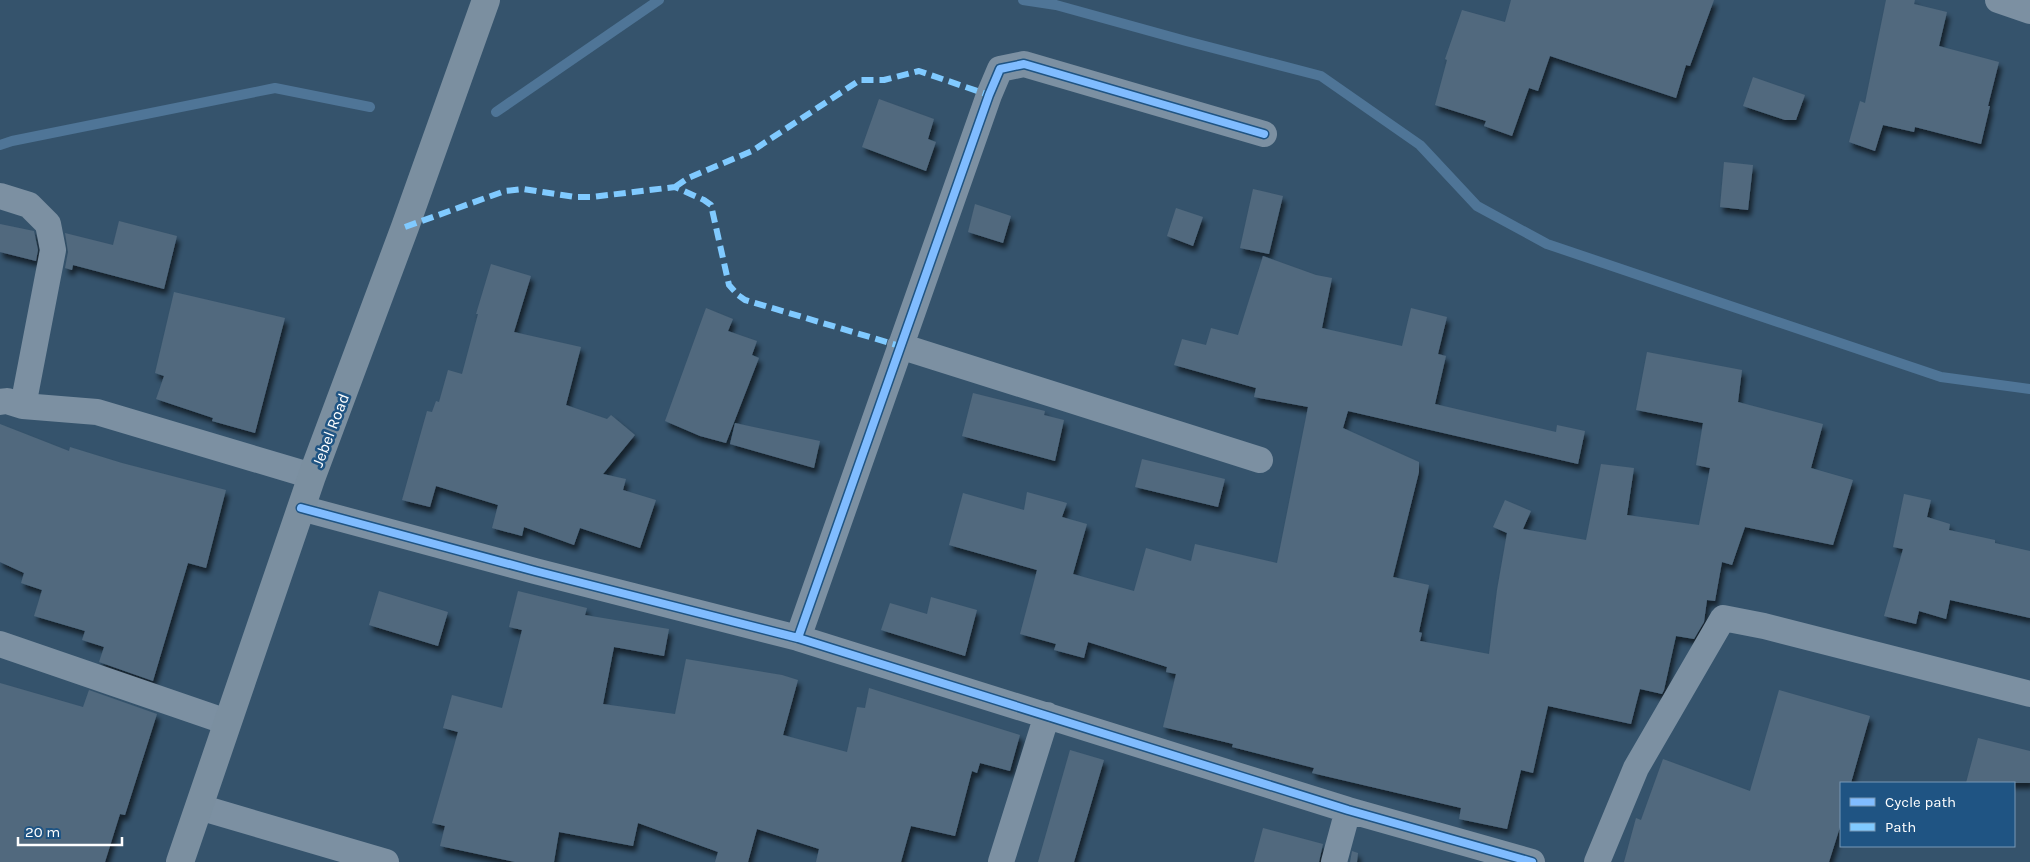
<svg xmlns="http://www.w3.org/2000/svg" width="2030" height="862" font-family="Karla,sans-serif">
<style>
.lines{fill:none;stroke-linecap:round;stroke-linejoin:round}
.stream{stroke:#4f7597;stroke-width:10}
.building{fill:#51697e;filter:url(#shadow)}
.minor{stroke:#7c90a2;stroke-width:26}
.primary{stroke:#7b8fa0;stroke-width:28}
.quiet{stroke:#80caff;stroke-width:6;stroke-dasharray:12 6;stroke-linecap:butt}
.cycleway-casing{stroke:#1f5483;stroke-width:11}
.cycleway{stroke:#80bcff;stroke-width:8}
.labels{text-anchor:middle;stroke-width:5;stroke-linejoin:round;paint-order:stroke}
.street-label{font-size:16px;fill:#fff;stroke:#1f5483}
</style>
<defs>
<filter id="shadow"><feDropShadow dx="3" dy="5.5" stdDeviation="2.5" flood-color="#0009"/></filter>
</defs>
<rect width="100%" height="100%" fill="#35536c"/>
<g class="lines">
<path class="stream" d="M1023 0 1056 5 1186 41 1321 76 1420 145 1477 206 1547 244 1941 377 2030 389
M496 112 659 0
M0 145 12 141 275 88 370 107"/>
</g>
<path class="building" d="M1511 0H1714L1690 66 1686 65 1676 98 1550 56 1538 91 1529 88 1512 136 1484 126 1486 121 1435 105 1447 60 1445 59 1462 10 1505 22Z
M1886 0H1915L1914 4 1947 12 1939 46 1999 62 1988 106H1990L1981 144 1915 127 1914 132 1883 125 1875 151 1849 142 1860 101 1865 103Z
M1753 77 1805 95 1796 120H1785L1743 106Z
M879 99 934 119 928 139 936 142 926 171 862 147Z
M1724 162 1753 165 1748 210 1720 207Z
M1253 189 1283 196 1269 254 1240 248Z
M975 204 1011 216 1003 243 968 232Z
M1176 208 1203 217 1193 246 1167 236Z
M119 221 177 236 164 289 73 265 72 270 65 268 68 252 65 233 113 245Z
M0 224 34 231 38 250 36 261 0 252Z
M1263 256 1316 275 1332 278 1322 328 1402 346 1411 308 1447 317 1438 354 1446 356 1435 404 1556 432 1557 425 1585 431 1578 464 1348 411 1343 428 1419 462V472L1393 577 1429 585 1419 632 1422 633 1420 641 1489 654 1497 590 1507 533 1493 527 1505 500 1531 511 1523 529 1586 540 1601 464 1634 468 1627 515 1699 525 1710 468 1696 465 1703 423 1636 410 1647 352 1742 370 1738 402 1823 424 1811 468 1853 480 1833 545 1745 527 1732 565 1722 562 1715 601 1707 600 1704 622 1694 639 1676 636 1664 690 1662 694 1640 689 1631 724 1548 706 1533 773 1521 770 1507 829 1459 819 1461 808 1312 773 1314 768 1232 747 1233 744 1163 727 1176 674 1166 672 1167 667 1088 642 1084 658 1054 650 1056 644 1020 634 1037 570 949 545 963 493 1024 510 1027 492 1067 503 1062 517 1087 524 1073 574 1134 591 1146 548 1191 561 1195 544 1277 563 1308 407 1254 397 1256 388 1174 365 1182 339 1206 345 1211 328 1238 335Z
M491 264 531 276 514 332 581 347 566 405 607 419 611 415 635 435 603 474 626 479 623 490 656 500 640 548 580 528 574 545 524 527 522 536 492 528 498 505 436 486 430 507 402 500 427 411 432 412 436 401 439 402 448 370 462 374 478 314H476Z
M174 292 285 318 255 433 212 421 213 418 156 399 164 376 155 373Z
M706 308 733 319 728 331 757 341 752 355 759 358 726 443 700 436 665 421Z
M973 393 1045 411 1044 415 1064 420 1055 461 962 436Z
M735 423 820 441 814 468 730 444Z
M0 424 69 451 70 447 122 463 226 490 206 568 188 563 153 681 99 662 104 647 82 640 85 631 34 616 42 590 21 583 24 573 0 562Z
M1142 459 1225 479 1218 507 1135 487Z
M1904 494 1931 500 1927 517 1950 524 1949 530 1995 540V543L2030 551V618L1950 600 1946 619 1919 611 1916 624 1884 616 1903 549 1893 547Z
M379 591 448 612 438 646 369 625Z
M518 591 587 608 585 615 669 629 664 656 614 647 603 704 675 714 686 659 782 675 798 680 783 735 847 752 857 707 865 708 869 688 1020 735 1010 771 980 763 977 773 972 771 955 836 911 826 901 862H816L819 849 757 829 748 862H715L718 852 638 823 633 846 559 832 554 862H515L440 846 445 826 432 823 458 732 443 728 452 695 502 708 522 630 509 627Z
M931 597 977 610 965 656 881 630 890 603 927 614Z
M0 683 83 707 89 690 157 714 125 815 120 814 105 862H0Z
M1779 690 1870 716 1851 783H1841V824L1829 862H1624L1636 818 1641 820 1663 759 1750 791Z
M1978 738 2030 751V783H1966Z
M1070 750 1104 760 1074 862H1038Z
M1263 828 1323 844 1319 862H1254Z
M1352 851 1358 853 1357 862H1350Z"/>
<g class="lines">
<path class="minor" d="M1998 0 2030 11
M0 196 29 205 48 224 53 250 23 406
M900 346 1260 460
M0 402 7 401 23 406 97 412 312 476
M301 508 535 571 798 638 1348 810 1532 862
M798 638 989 95 1000 69 1024 64 1264 134
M0 644 227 722
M199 807 386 862
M1001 862 1047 715
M1334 862 1348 810
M1597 862 1636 768 1723 618 1764 626 2030 694"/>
<path class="primary" d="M180 862 312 476 405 227 486 0"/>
<path class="quiet" d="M675 187 688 178 752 151 860 80H884L919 71 989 95
M405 227 505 191 523 189 575 197H592L675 187 704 200 711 205 729 285 738 295 745 300 900 346"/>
<defs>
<path id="cycleway" d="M301 508 535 571 798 638 1348 810 1532 862
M798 638 989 95 1000 69 1024 64 1264 134"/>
</defs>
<use href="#cycleway" class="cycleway-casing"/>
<use href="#cycleway" class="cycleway"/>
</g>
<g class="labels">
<g class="street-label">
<text transform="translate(330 430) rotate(-69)" y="6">Jebel Road</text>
</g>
</g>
<rect x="1840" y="782" width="175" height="65" fill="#1f5483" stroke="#7998b5"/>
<rect x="1850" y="798" width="25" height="8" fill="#80bcff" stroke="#7998b5"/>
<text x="1885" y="807" font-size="15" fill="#ffffff">Cycle path</text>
<rect x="1850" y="823" width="25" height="8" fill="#80caff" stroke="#7998b5"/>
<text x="1885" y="832" font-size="15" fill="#ffffff">Path</text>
<path d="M18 837v8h104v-8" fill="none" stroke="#ffffff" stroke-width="2.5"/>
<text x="25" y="837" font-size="15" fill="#ffffff" stroke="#1f5483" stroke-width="4" paint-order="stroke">20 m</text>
</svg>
